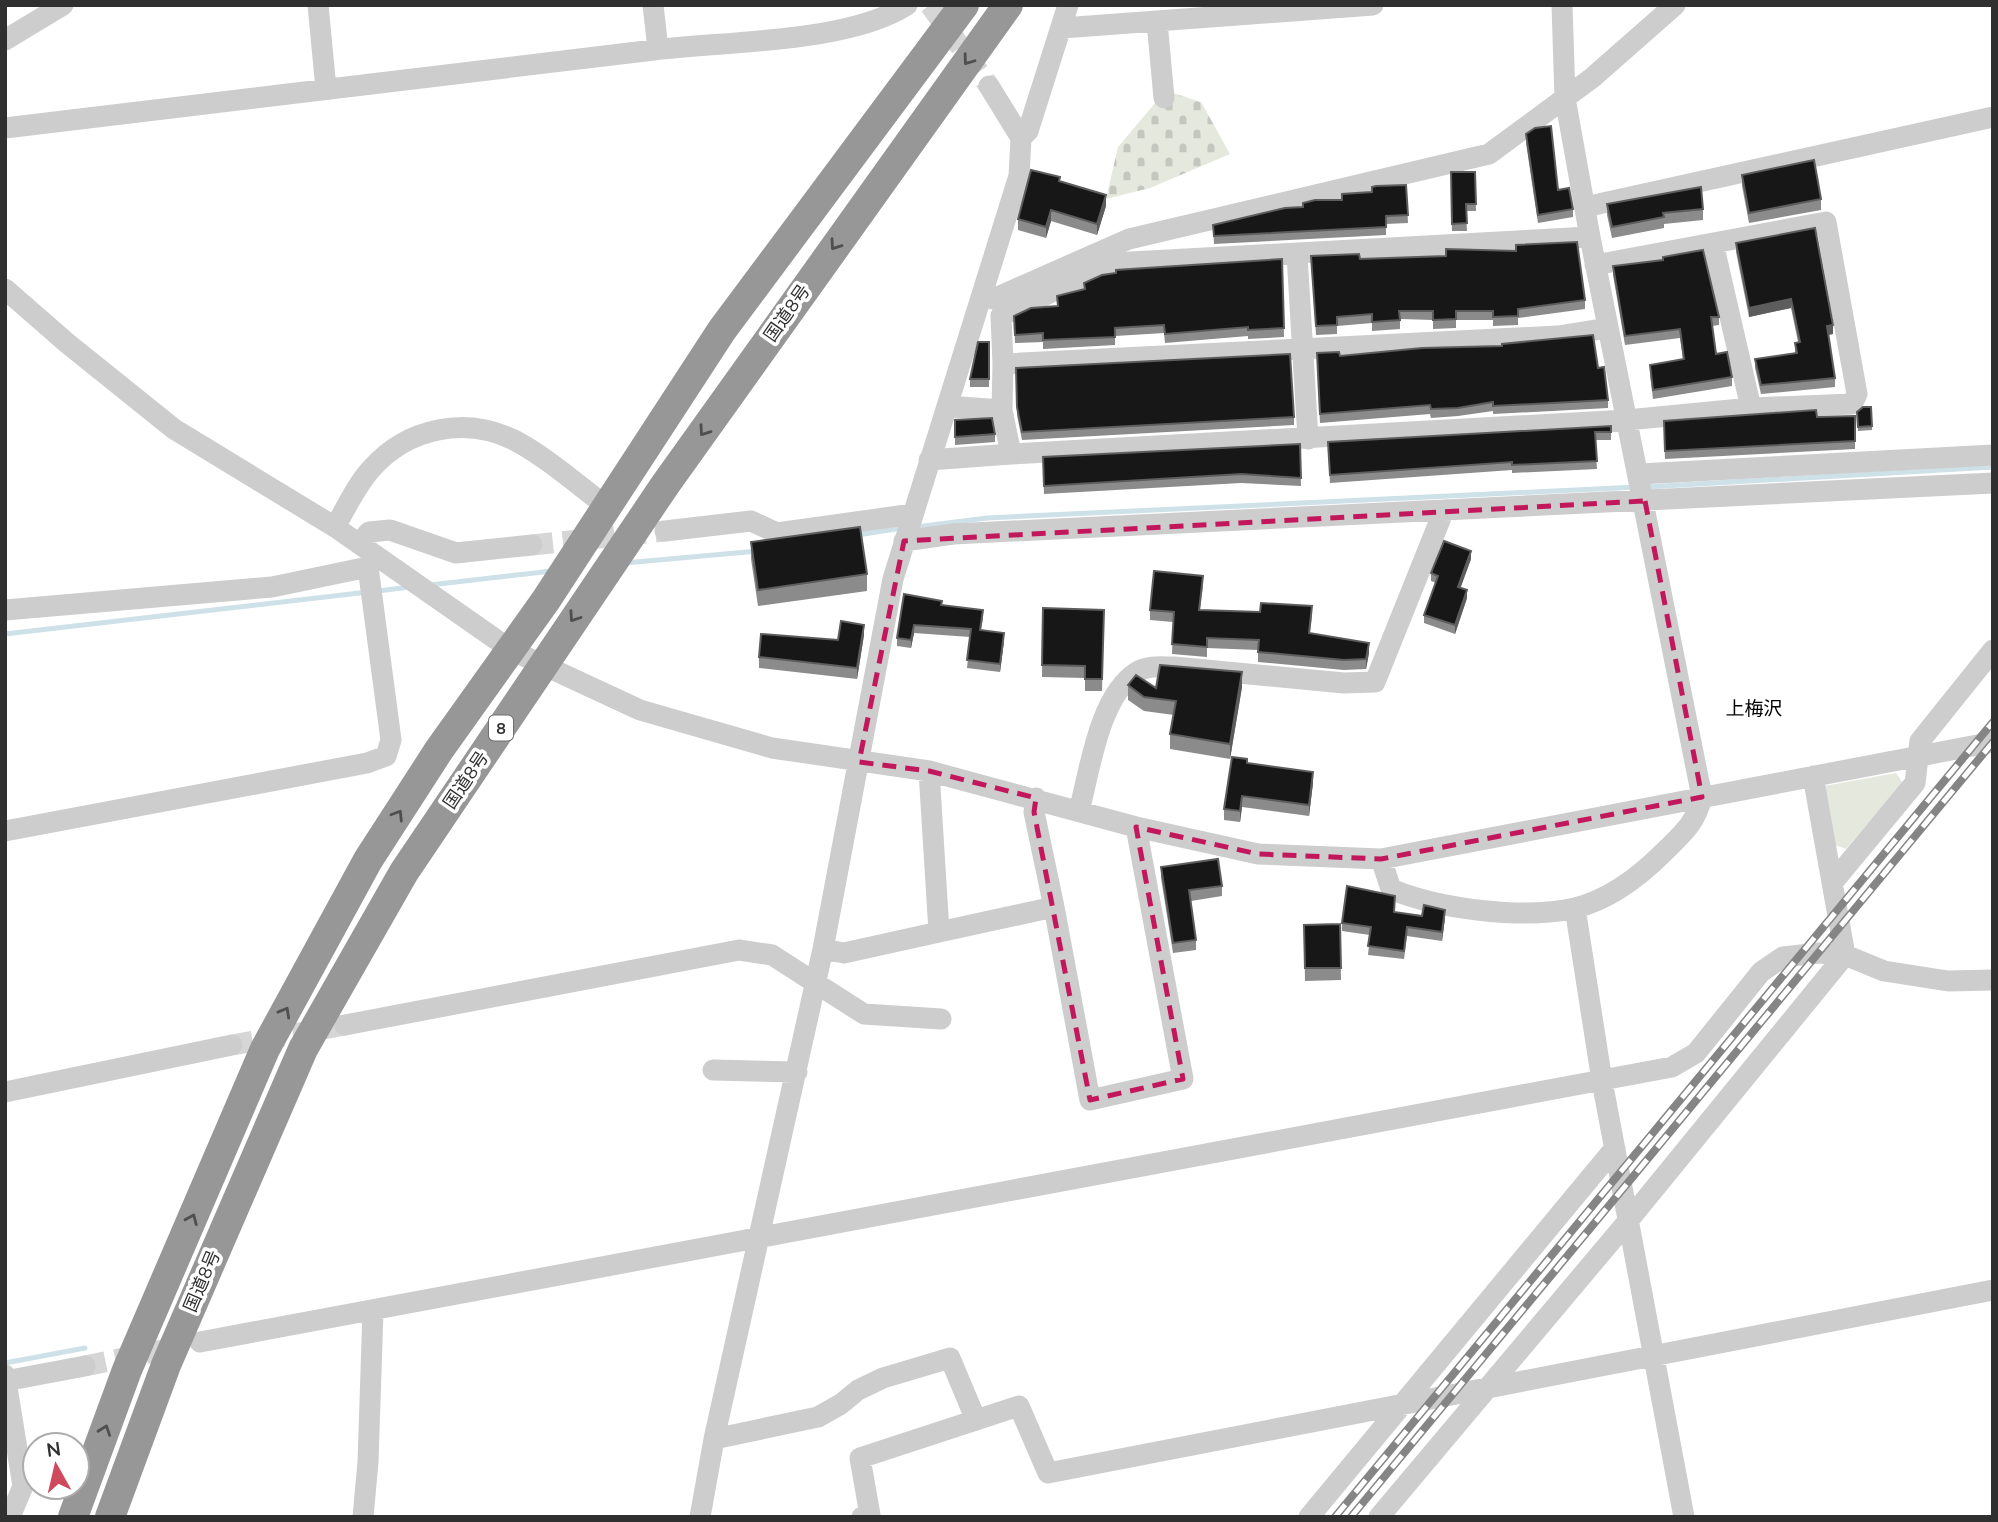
<svg xmlns="http://www.w3.org/2000/svg" width="1998" height="1522" font-family="'Nunito Sans','Noto Sans JP',sans-serif">
<style>
.green{fill:#e4e8dd}
.cemetery{fill:url(#cemetery-stones)}
.lines{fill:none;stroke-linecap:round;stroke-linejoin:round}
.stream{stroke:#cee0e8;stroke-width:5}
.minor-tunnel{stroke:#d6d6d6;stroke-width:21;stroke-dasharray:21 10;stroke-linecap:butt}
.minor{stroke:#cdcdcd;stroke-width:21}
.highway{stroke:#979797;stroke-width:30}
.rail-casing{stroke:#858585;stroke-width:8}
.rail{stroke:#fff;stroke-width:5;stroke-dasharray:16;stroke-linecap:butt}
.wall{fill:#8b8b8b}
.shaded-wall{fill:#5d5d5d}
.building{fill:#171717;stroke:#5d5d5d;stroke-width:2}
.oneway{stroke:#4f4f4f}
.marked{fill:none;stroke:#c2185b;stroke-width:5;stroke-dasharray:14 9;stroke-linejoin:round}
.labels{text-anchor:middle;stroke-width:7;stroke-linejoin:round;paint-order:stroke}
.shield{fill:#fff;stroke:#6e6e6e;stroke-width:2}
.shield-label{font-size:16px;font-weight:bold;fill:#303030}
.street-label{font-size:18px;fill:#303030;stroke:#fff}
.neighbourhood-label{font-size:19px;fill:#000;stroke:#fff}
</style>
<defs>
<pattern id="cemetery-stones" width="16" height="16" patternUnits="userSpaceOnUse" patternTransform="scale(1.75)"><rect width="16" height="16" fill="#e4e8dd"/><path d="M2 7V4a2 2 0 0 1 4 0v3zM10 15v-3a2 2 0 0 1 4 0v3z" fill="#c4c7be"/></pattern>
</defs>
<rect width="100%" height="100%" fill="#fff"/>
<path class="green" d="M1896 773 1903 783 1846 849 1832 844 1824 786Z"/>
<path class="cemetery" d="M1173 93 1201 102 1230 154 1150 188 1106 199 1118 147 1156 102Z"/>
<g class="lines">
<path class="stream" d="M1646 487 1993 467
M916 527 987 518 1637 487
M857 535 903 528
M625 563 758 551
M430 585 552 571
M378 591 410 587
M5 634 368 592
M5 1363 85 1348"/>
<path class="minor-tunnel" d="M930 5 989 86
M532 545 665 531
M232 1045 345 1025
M85 1366 182 1346"/>
<path class="minor" d="M318 5 326 89
M653 5 658 49
M1157 22 1164 98
M1062 28 1373 5
M5 40 63 5
M5 128C221 102 438 76 654 50 725 41 849 43 907 5
M1021 138 1028 131 1068 5
M1585 207 1993 117
M1297 255 1308 439
M1595 265 1826 222 1857 394 1852 404 1751 408
M5 289 67 343 174 429 335 527 511 650 640 710 772 748 929 771 1136 827 1258 854 1381 859 1993 742
M993 299 1129 239 1489 154 1592 78 1675 5
M1003 364 1001 316 1113 263 1590 237
M947 406 1002 410 1003 364 1558 336 1608 328
M1002 410 1011 454 1627 420 1751 408 1713 243
M929 460 1011 454
M1639 474 1993 455
M335 527C346 508 357 484 372 468 408 428 465 416 514 440 545 456 578 485 606 506
M665 531 751 521 777 533 913 514
M904 541 953 534 1444 510
M359 544 369 532 390 530 456 553 532 545
M5 610 272 587 368 567 376 557
M1079 811C1090 770 1099 696 1137 672 1148 665 1162 667 1174 667L1344 683 1375 682 1444 510 1993 483
M5 831 367 763 386 756 391 740 368 567
M1381 859 1391 889C1438 909 1524 920 1575 908 1608 900 1640 876 1664 852 1684 832 1695 824 1702 797L1590 237 1565 98 1562 5
M1833 882 1915 783 1920 741 1993 650
M1054 907 1090 1100 1183 1079 1136 827
M1575 908 1602 1081 1684 1517
M939 932 1054 907 1034 812 1036 798
M823 949 844 953 939 932 929 771
M345 1025 739 950 772 955 864 1014 941 1019
M713 1070 797 1072
M5 1092 232 1045
M200 1342 1672 1067 1696 1053 1761 972 1783 957 1819 953 1845 955 1884 971 1948 981 1993 980
M5 1375 23 1486 10 1517
M5 1381 85 1366
M714 1439 818 1417 841 1404 858 1390 883 1378 950 1358 976 1420
M363 1517 368 1462 373 1311
M700 1517 714 1439 823 949 893 579 1019 176 1021 138 989 86
M862 1517 870 1515 860 1458 1019 1406 1048 1473 1993 1290
M1309 1517 1615 1148
M1379 1517 1628 1221 1845 955 1813 776"/>
<path class="highway" d="M73 1517 127 1370 265 1049 368 860 439 750 546 600 722 330 964 5
M110 1517 166 1365 303 1049 404 872 665 485 1008 5"/>
<defs>
<path id="rail" d="M1335 1517 1993 722
M1351 1517 1993 742"/>
</defs>
<use href="#rail" class="rail-casing"/>
<use href="#rail" class="rail"/>
</g>
<path class="wall" d="M1526 134 1558 190 1573 209V217L1538 223 1526 143Z
M1451 172H1475L1476 211H1466L1467 231H1452Z
M1742 175 1821 199V210L1749 223 1742 186Z
M1060 181 1106 206 1097 235 1051 221 1046 238 1018 230V219Z
M1406 185 1408 223 1386 224V235L1214 244 1213 225 1342 200Z
M1607 204 1703 209V220L1664 224V228L1612 238 1607 215Z
M1736 243 1833 334 1828 335 1835 378V387L1761 394 1755 368V359L1795 354V343L1798 342 1791 308 1749 317 1736 252Z
M1311 256 1360 259 1585 300V309L1518 318V325L1493 326V320H1456V328L1433 329V320L1400 319V329L1372 331V323L1337 326V334L1316 335Z
M1282 259 1284 337 1248 339V336L1165 343 1164 333 1115 336V345L1043 349V342L1015 343 1014 316 1057 306V296Z
M1613 266 1719 317V325L1712 326 1716 354 1732 377V386L1653 399 1650 374V365L1683 359 1680 338 1625 345 1613 275Z
M989 342V387H970V379Z
M1340 356 1598 368 1608 400V408L1493 414V411L1458 416 1431 418 1430 414 1320 423 1317 361Z
M1016 368 1294 417V425L1022 440 1017 415Z
M1857 412 1872 426V430L1858 431Z
M1855 416V449L1665 459 1664 430 1817 417Z
M955 420 995 434V442L955 445Z
M1611 426V440H1595L1597 469 1512 473V470L1330 483 1328 450Z
M1300 444 1301 486 1241 483 1044 494 1043 465Z
M751 542 867 574V591L758 606 751 559Z
M1471 559 1460 588 1467 598 1455 634 1424 623V615L1436 583 1431 581V573Z
M1203 586 1200 610 1312 616 1310 633 1369 653 1366 669 1344 670 1258 662V650L1207 648V657L1172 654 1173 622 1150 620V610Z
M904 594 983 618 981 630 1004 641 1000 672 967 668 970 637 914 633 911 648 897 646V638Z
M1043 608 1104 610 1102 691H1085V678L1042 677Z
M864 635 857 679 759 668V657Z
M1128 685 1156 688 1242 687 1230 759 1170 749V734L1174 715 1144 711 1128 700Z
M1247 763 1313 783 1309 816 1242 807 1240 822 1224 820V809Z
M1161 867 1222 886V896L1191 901 1196 940V950L1173 953 1161 878Z
M1395 912 1445 918 1442 941 1407 936 1404 959 1368 955 1370 935 1342 931V923Z
M1340 924 1341 980 1305 981 1304 925Z"/>
<path class="shaded-wall" d="M1106 195V206L1097 235V224Z
M1051 210V221L1046 238V227Z
M1791 299V308L1749 317V308Z
M1833 325V334L1827 335V326Z
M1471 551V559L1458 595V587Z
M1467 590V598L1455 634V625Z
M864 625V635L857 679V668Z
M914 625V633L911 648V640Z
M1004 633V641L1000 672V664Z
M1369 643V653L1366 669V659Z
M1242 672V687L1230 759V744Z
M1313 772V783L1309 816V805Z
M1242 796V807L1240 822V811Z
M1445 910V918L1442 941V932Z"/>
<path class="building" d="M1551 126 1558 190 1569 188 1573 209 1538 215 1526 134 1535 128Z
M1814 160 1821 199 1749 213 1742 175Z
M1031 170 1060 177 1059 181 1106 195 1097 224 1051 210 1046 227 1018 219Z
M1451 172H1475L1476 204H1466L1467 223 1452 224Z
M1406 185 1408 215 1386 216V227L1214 236 1213 225 1285 208 1303 207V203L1315 200H1342V194L1372 192V187L1376 186Z
M1701 187 1703 209 1663 213 1664 217 1612 227 1607 204Z
M1815 228 1833 325 1827 326 1835 378 1761 385 1755 359 1797 353 1795 343 1800 342 1791 299 1749 308 1736 243Z
M1577 242 1585 300 1518 309V316L1493 317V311H1456V319L1433 320V311H1399L1400 320 1372 322V314L1337 317V325L1316 326 1311 256 1359 254 1360 259 1446 256V249L1516 251V245Z
M1703 250 1719 317H1711L1716 354 1727 352 1732 377 1653 390 1650 365 1684 359 1680 329 1625 336 1613 266 1663 260V257Z
M1282 259 1284 328 1248 330V327L1165 334 1164 325 1115 328V337L1043 340V333L1015 335 1014 316 1031 308 1058 306 1057 296 1085 289 1084 283 1102 275 1116 273V270Z
M1593 335 1598 368 1604 367 1608 400 1493 406V402L1458 408 1431 409 1430 405 1320 414 1317 353 1339 352 1340 356 1422 348 1502 346V344Z
M978 342H989V379H970Z
M1290 354 1294 417 1022 432 1017 407 1016 368Z
M1863 407H1871L1872 426 1858 427 1857 412Z
M1816 410 1817 417 1855 416V441L1665 451 1664 421Z
M992 418 995 434 955 437V420Z
M1611 426V432H1595L1597 461 1512 465V462L1330 475 1328 442Z
M1300 444 1301 478 1241 474 1044 486 1043 457Z
M860 527 867 574 758 590 751 542Z
M1444 541 1471 551 1458 587 1467 590 1455 625 1424 615 1438 576 1431 573Z
M1154 571 1203 576 1199 610 1260 612 1261 603 1312 606 1309 633 1369 643 1366 659 1344 660 1258 652 1259 640 1207 638V647L1172 644 1174 612 1150 610Z
M904 594 942 601 941 605 983 610 980 630 1004 633 1000 664 967 660 971 629 914 625 911 640 897 638Z
M1043 608 1104 610 1102 679H1085V666L1042 665Z
M841 621 864 625 857 668 759 657 761 634 838 640Z
M1160 665 1242 672 1230 744 1170 734 1176 701 1144 697 1128 685 1136 675 1156 688Z
M1232 757 1247 759V763L1313 772 1309 805 1242 796 1240 811 1224 809Z
M1218 859 1222 886 1189 890 1196 940 1173 943 1161 867Z
M1347 886 1395 896 1394 912 1422 916 1424 905 1445 910 1442 932 1407 927 1404 951 1368 946 1371 927 1342 923Z
M1340 924 1341 968H1305L1304 925Z"/>
<defs><path id="oneway-chevron" d="M-2-3.5L2.5 0L-2 3.5" fill="none" stroke-width="1.6" stroke-linecap="round" stroke-linejoin="round" transform="scale(1.75)"/></defs>
<g class="oneway">
<use href="#oneway-chevron" transform="translate(968 60) rotate(126)"/>
<use href="#oneway-chevron" transform="translate(835 245) rotate(125)"/>
<use href="#oneway-chevron" transform="translate(704 431) rotate(125)"/>
<use href="#oneway-chevron" transform="translate(574 617) rotate(124)"/>
<use href="#oneway-chevron" transform="translate(398 815) rotate(-58)"/>
<use href="#oneway-chevron" transform="translate(285 1012) rotate(-61)"/>
<use href="#oneway-chevron" transform="translate(192 1219) rotate(-67)"/>
<use href="#oneway-chevron" transform="translate(105 1430) rotate(-70)"/>
</g>
<path class="marked" d="M1645 501 1702 797 1381 859 1258 854 1136 827 1183 1079 1090 1100 1034 812 1036 798 929 771 859 762 904 541Z"/>
<g class="labels">
<rect class="shield" x="489" y="715.5" width="24" height="25" rx="5"/>
<g class="shield-label">
<text x="501" y="734">8</text>
</g>
<g class="street-label">
<text transform="translate(787 313) rotate(-55)" y="6">国道8号</text>
<text transform="translate(466 780) rotate(-56)" y="6">国道8号</text>
<text transform="translate(202 1281) rotate(-67)" y="6">国道8号</text>
</g>
<g class="neighbourhood-label">
<text x="1754" y="715">上梅沢</text>
</g>
</g>
<rect width="1998" height="1522" fill="none" stroke="#303030" stroke-width="14"/>
<g transform="translate(56 1466) rotate(352)"><circle r="33" fill="#ffffff" stroke="#acacac" stroke-width="2"/>
<path d="M0-5L12 26L0 18L-12 26Z" fill="#d0485c"/>
<text y="-10" font-size="19" font-weight="bold" text-anchor="middle" fill="#303030">N</text>
</g>
</svg>
